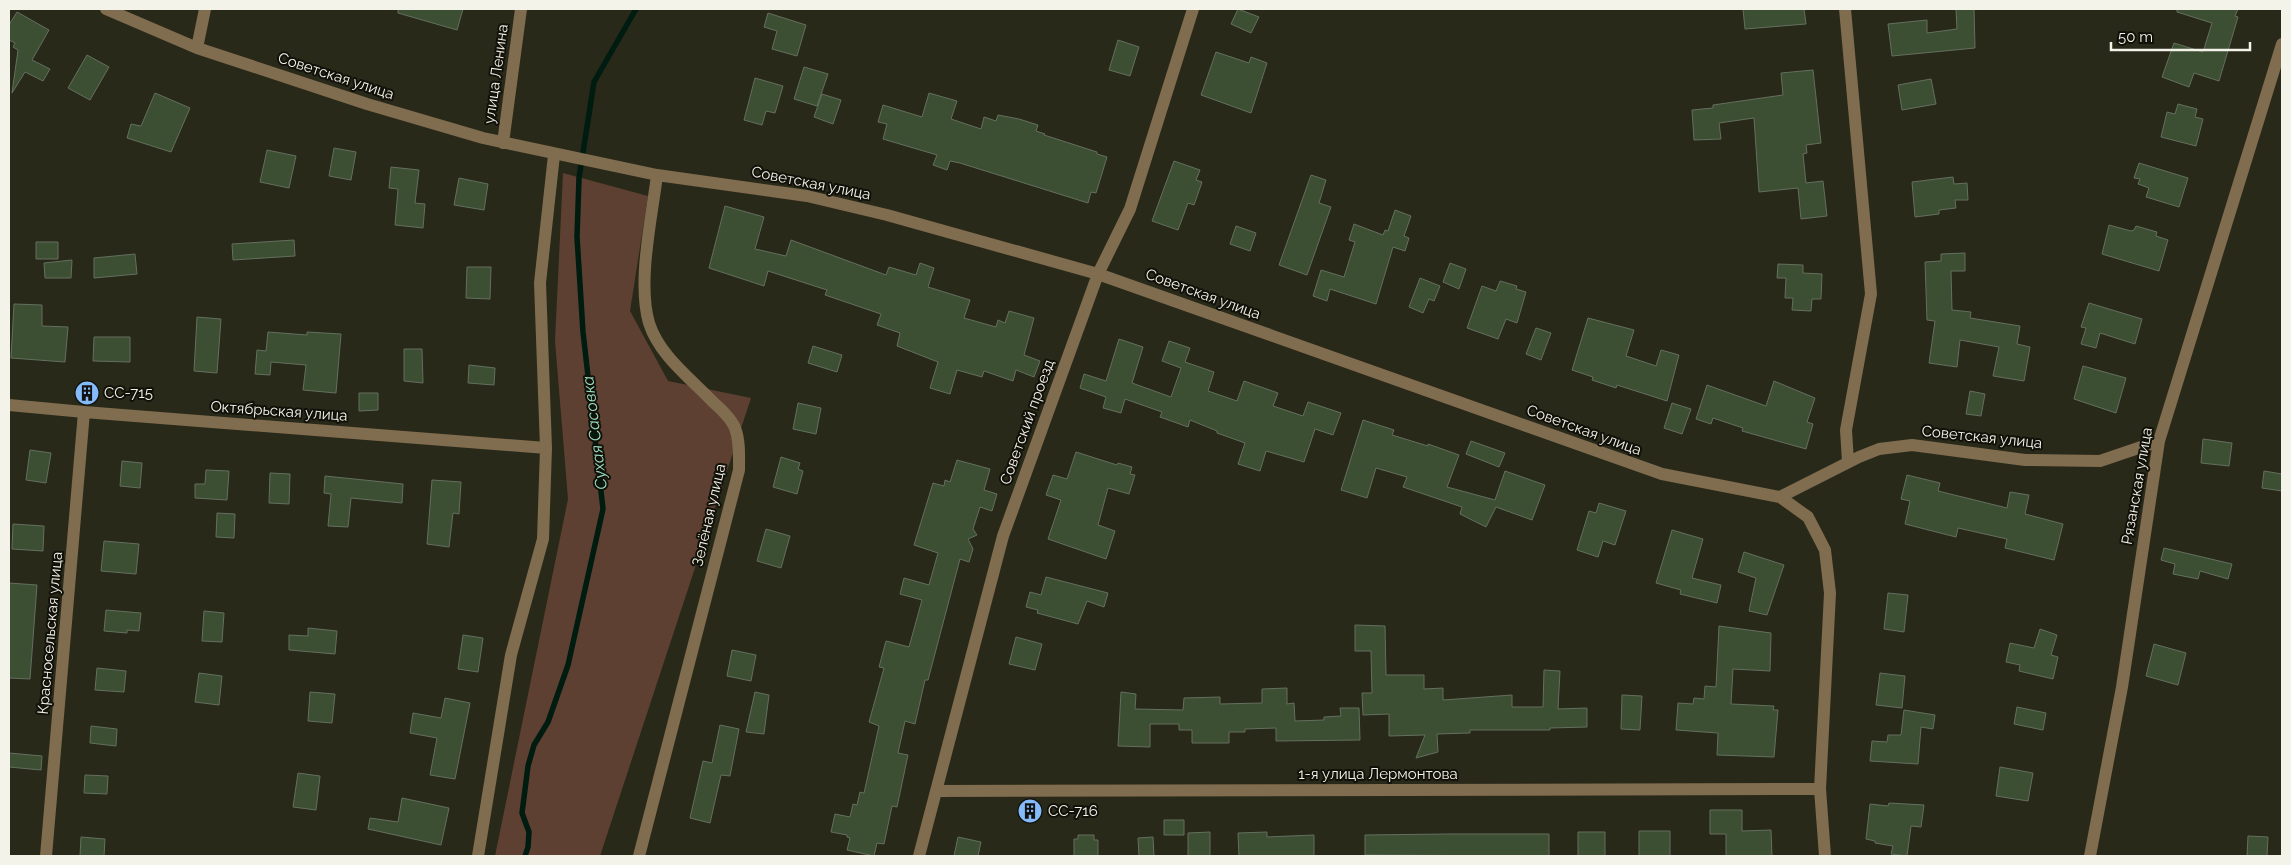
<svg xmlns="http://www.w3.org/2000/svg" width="2291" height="865" font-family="Raleway,sans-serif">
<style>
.green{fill:#5d4031}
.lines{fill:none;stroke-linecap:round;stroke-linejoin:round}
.stream{stroke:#001b10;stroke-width:5.5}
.building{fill:#3c4f33;stroke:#646f5f}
.minor{stroke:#806c4e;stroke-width:12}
.labels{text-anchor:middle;stroke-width:4;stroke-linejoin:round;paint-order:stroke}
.street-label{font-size:15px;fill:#f3f3e9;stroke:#11110a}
.poi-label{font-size:15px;fill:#f3f3e9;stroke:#11110a;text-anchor:start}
.water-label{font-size:16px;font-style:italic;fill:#9de2c3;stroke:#11110a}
</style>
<rect width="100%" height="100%" fill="#292919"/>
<path class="green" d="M563 173 648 196 630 311 668 381 751 398 600 856H495L568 499 555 341Z"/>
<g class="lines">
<path class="stream" d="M525 856 528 847 529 832 522 813 528 766 534 745 548 722 568 665 603 509 583 332 577 237 579 178 594 82 636 9"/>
</g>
<path class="building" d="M398 9H463L457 30 398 13Z
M1238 9 1259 17 1251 33 1231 24Z
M1743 9H1804L1806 24 1745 29Z
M1956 9H1974L1975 48 1892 56 1888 24 1927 20V33L1957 29Z
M2177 9H2238L2235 16 2238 17 2219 81 2194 73 2189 87 2162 77 2174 43 2203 52 2212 23 2177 12Z
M17 12 49 30 32 60 50 69 43 81 25 72 12 93 18 50 13 47 15 43 9 40V25Z
M768 13 806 25 797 56 772 49 777 31 764 27Z
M1118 40 1139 47 1130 76 1109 70Z
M1216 52 1249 63 1251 57 1267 63 1251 113 1201 95Z
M87 55 109 67 90 100 68 88Z
M804 67 828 74 817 106 794 99Z
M1813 70 1821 143 1806 145 1807 153 1803 154 1806 183 1823 181 1827 216 1801 219 1798 188 1759 192 1754 118 1719 123 1721 139 1694 140 1692 110 1713 108V105L1783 95 1781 73Z
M755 78 783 86 775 113 766 111 762 125 744 120Z
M1931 79 1936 104 1902 110 1898 85Z
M155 93 190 108 171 152 127 138 131 124 141 126Z
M929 93 957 101 951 119 981 129 984 117 996 121 998 115 1019 119 1038 125 1036 131 1045 134 1044 135 1097 152V154L1107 157 1096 193 1091 192 1088 203 960 163 950 161 947 170 933 165 937 155 883 139 887 124 878 122 883 105 922 117Z
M822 94 841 100 833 124 814 117Z
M2178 104 2197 109 2195 117 2203 119 2196 146 2161 137 2167 112 2175 114Z
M334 148 356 152 351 180 329 176Z
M267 150 296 156 289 188 260 182Z
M1174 161 1200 170 1196 180 1202 182 1194 205 1188 203 1178 230 1152 221Z
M2139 163 2188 178 2179 207 2146 197 2149 188 2138 184 2140 179 2134 178Z
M391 167 419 170 415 203 425 204 423 228 395 225 398 189 389 188Z
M1311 175 1326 180 1319 203 1331 207 1307 275 1279 265Z
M1953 177 1954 184 1967 183 1968 200H1955L1956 208 1939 210V214L1915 217 1912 182Z
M459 178 488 184 484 210 454 205Z
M725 206 764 217 755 249 786 256 791 240 886 275 889 267 916 275 920 263 934 268 928 287 970 300 964 318 996 327 998 320 1005 323 1009 311 1034 318 1024 355 1040 361 1034 377 1016 370 1013 381 984 371 982 377 957 370 950 394 930 388 938 362 897 346 900 333 877 325 881 314 825 295 827 290 768 271 764 286 709 268Z
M1395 210 1411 216 1404 236 1409 238 1405 251 1393 247 1376 304 1330 289 1327 301 1313 296 1321 270 1344 277 1355 242 1349 240 1354 224 1383 235 1385 230 1388 231Z
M2109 225 2131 231 2134 230 2136 226 2157 232 2156 236 2168 240 2159 271 2102 254Z
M1236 226 1256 233 1250 251 1230 244Z
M294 240 295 256 233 260 232 244Z
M36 242H58V259H36Z
M1965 253V271H1951L1952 310 1971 312 1970 318 2020 326 2017 344 2030 347 2024 381 1993 376 1999 347 1960 340 1957 367 1929 363 1935 321 1927 320 1925 262 1941 261V254Z
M135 254 137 274 94 278V258Z
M72 260 71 278H45L44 263Z
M1450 263 1466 269 1459 289 1443 282Z
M1778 264 1803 265V273L1822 274 1821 299H1812L1811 311 1792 310 1793 298H1785L1786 278H1777Z
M467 267H491L490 299 466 298Z
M1420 278 1440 286 1434 301 1429 299 1423 313 1409 307Z
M1500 281 1517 286 1516 289 1526 292 1517 323 1506 319 1498 339 1467 328 1482 286 1496 291Z
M2089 303 2142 319 2135 344 2100 333 2096 348 2081 344 2086 328 2081 327Z
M14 304 42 305V326L68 327 65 362 11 358Z
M197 317 221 319 217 373 194 371Z
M1588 318 1634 330 1626 356 1656 366 1661 350 1679 355 1667 401 1617 385 1616 388 1592 380 1593 377 1572 370Z
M1536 328 1551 333 1541 360 1526 354Z
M268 332 307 335V332L341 334 336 393 303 390 306 365 271 362 270 375 255 374 257 350 266 351Z
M94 337H130V362L93 361Z
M1119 339 1143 347 1132 383 1171 397 1181 368 1162 361 1169 341 1190 348 1185 362 1214 372 1208 391 1237 401 1244 381 1278 393 1273 406 1303 416 1308 402 1341 413 1333 435 1315 429 1304 462 1266 451 1260 471 1238 464 1245 443 1217 433V431L1190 420 1188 427 1160 417 1162 412 1125 399 1121 413 1103 408 1106 397 1080 388 1084 374 1106 381Z
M813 346 842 355 837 372 808 363Z
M404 349H422L423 383 404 381Z
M469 365 495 368 494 385 468 383Z
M2083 366 2126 378 2116 413 2074 399Z
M1774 381 1815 398 1807 422 1813 424 1806 449 1742 431 1743 428 1713 418 1711 424 1696 419 1707 385 1766 406Z
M1970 391 1985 394 1981 416 1966 414Z
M359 393H378V410L359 411Z
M798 403 821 408 816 434 793 429Z
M1672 403 1691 409 1682 434 1664 428Z
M1363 420 1394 430 1392 435 1428 446V444L1459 455 1447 487 1495 500 1505 471 1545 485 1532 520 1496 507 1486 527 1460 514 1462 507 1403 487 1407 477 1376 468 1367 498 1341 490Z
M2203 439 2232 443 2229 466 2201 463Z
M1471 441 1505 453 1499 467 1466 454Z
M30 450 51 453 46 483 26 480Z
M1076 452 1117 465 1118 463 1132 467 1130 474 1135 475 1129 494 1108 488 1098 525 1115 531 1106 559 1048 539 1061 500 1046 495 1053 475 1067 479Z
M781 457 800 463 798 469 803 471 797 494 773 487Z
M957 460 990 469 984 490 997 494 992 511 980 507 973 529 977 535 968 539 973 549 969 562 960 559 928 680H925L915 724 905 721 898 753 908 755 897 807 892 806 884 844 877 843 874 856 847 850 850 838 847 837V835L831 832 835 814 850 817 853 804 857 805 860 792 864 793 879 726 869 722 884 668 879 667 886 641 909 647 922 600 900 594 904 578 929 585 938 553 914 545 933 483 944 486 945 480 950 482Z
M122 461 142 463 140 488 120 486Z
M206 470 229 471 227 500 195 498V484H205Z
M2264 471 2282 474V491L2262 488Z
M270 473 290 474 289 504 269 503Z
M1907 475 1940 483 1938 491 2007 508 2010 492 2029 495 2025 514 2063 524 2054 560 2005 548 2007 539 1958 528 1956 537 1905 524 1910 501 1901 499Z
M325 476 403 484 402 503 351 498 348 527 328 526 331 494 324 493Z
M432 480 461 482 459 514 453 513 449 547 427 544Z
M1599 503 1626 511 1615 545 1603 541 1598 557 1577 550 1589 511 1596 513Z
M217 513 235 514 234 538 216 537Z
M13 524 44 526 43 551 12 549Z
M766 529 790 536 781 568 757 561Z
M1672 530 1703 539 1692 578 1721 585 1717 603 1680 594 1681 590 1656 583Z
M104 541 139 544 136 574 101 571Z
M2164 548 2232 564 2228 579 2200 571 2198 579 2173 574 2175 564 2161 560Z
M1744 552 1784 565 1767 615 1749 611 1756 578 1738 572Z
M1046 577 1108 593 1104 607 1087 601 1078 624 1037 613 1038 610 1026 607 1030 592 1041 595Z
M9 583 37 585 30 679 9 678Z
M1888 593 1908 595 1904 632 1884 629Z
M106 610 141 613 139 631 127 630V633L104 631Z
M204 611 224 613 222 642 202 641Z
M1355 625 1385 626 1386 675H1424V689L1443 688V700L1512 695V707H1543L1544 670 1560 671 1558 709 1587 708V727L1550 728V730H1470V733L1437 734 1438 752 1416 758 1425 735 1389 736V714L1363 715 1362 693H1372L1371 651H1355Z
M1719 626 1771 633 1770 671 1733 669 1731 704 1774 706 1773 710H1778L1774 757 1717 755 1718 733 1676 730 1678 703 1693 704 1694 698 1704 699 1705 686 1716 687Z
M308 628 337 631 335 654 289 650V635L308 636Z
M2040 629 2057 635 2051 655 2058 657 2053 679 2019 671 2020 665 2006 662 2010 643 2034 648Z
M463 635 483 638 478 672 458 669Z
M1016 637 1042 644 1035 670 1009 664Z
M2154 644 2186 653 2178 685 2146 676Z
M732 650 756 655 751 681 727 676Z
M97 668 126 671 124 692 95 690Z
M199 673 222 676 219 705 195 702Z
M1880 673 1905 676 1902 708 1876 705Z
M1287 688V704L1294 703 1295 721 1324 720V717L1341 716 1340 708H1359L1360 740 1276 741V728L1245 729V732H1229V743H1192V730H1179V724H1150V747L1118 746 1121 692 1136 694 1135 709 1183 710 1184 698 1220 697V704L1262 703V689Z
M310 692 335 694 332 723 308 721Z
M755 692 769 695 764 734 746 732Z
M1622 695 1642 696 1640 730 1621 729Z
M445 698 470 703 455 779 430 775 437 738 410 733 413 713 441 718Z
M2017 707 2046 713 2043 730 2014 724Z
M1904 710 1935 715 1933 729 1921 727 1918 764 1870 761 1872 741 1887 742 1888 735H1901Z
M720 725 739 729 730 776 721 775 710 823 690 818 703 761 712 763Z
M91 726 117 729 116 746 90 743Z
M9 753 42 756 41 770 9 767Z
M2000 767 2033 773 2028 801 1996 796Z
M298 773 320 776 316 810 293 807Z
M85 775 108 776 107 794 84 793Z
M402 798 449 808 441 845 368 829 370 818 398 822Z
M1889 803 1924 805 1921 827 1911 826 1907 856 1891 854 1893 846 1875 843V841L1866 839 1870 804 1888 806Z
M1710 810H1742V831L1771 830 1772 856H1726V834H1710Z
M1164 820H1184V835H1164Z
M1639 831H1670V856H1639Z
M1210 832V856H1188V833Z
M1267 832V837L1314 835V856H1239L1238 833Z
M1578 832H1605V856H1578Z
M1448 834H1549V856L1365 855V835Z
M1078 835H1094V840H1098V856H1074V839H1078Z
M2248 836 2268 837 2267 856H2247Z
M81 837 105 839 104 856H80Z
M958 837 981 842 978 856H954Z
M1153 837 1154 856H1139L1138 838Z"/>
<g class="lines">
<path class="minor" d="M106 9 197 48 367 104 483 138 657 175 807 196 887 215 1098 274 1662 474 1780 497 1859 457 1879 449 1912 445 2025 460 2100 461 2159 441
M1845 9 1871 294 1846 430 1848 462
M197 48 205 9
M503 143 521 9
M9 405 84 412 546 448
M1780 497 1808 517 1825 550 1830 593 1820 789 1825 856
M936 791 1820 789
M46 856 84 412
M478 856 511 655 543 539 546 448 540 283 554 155
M639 856 739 470C739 456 740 441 735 428 731 418 721 409 713 402 690 378 659 355 649 323 637 282 652 217 657 175
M919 856 1003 536 1098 274 1130 209 1193 9
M2090 856 2122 687 2159 441 2282 44"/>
</g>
<defs>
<symbol id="building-disc" viewBox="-11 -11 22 22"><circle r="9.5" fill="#85bbfb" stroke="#11110a"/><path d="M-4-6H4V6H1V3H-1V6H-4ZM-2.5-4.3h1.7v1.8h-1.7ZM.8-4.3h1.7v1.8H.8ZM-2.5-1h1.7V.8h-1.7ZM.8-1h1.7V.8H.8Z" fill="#111"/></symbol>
</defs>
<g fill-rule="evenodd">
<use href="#building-disc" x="73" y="379" width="28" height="28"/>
<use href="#building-disc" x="1016" y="797" width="28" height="28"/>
</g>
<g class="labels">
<g class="street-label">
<text transform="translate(496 74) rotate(-82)" y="5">улица Ленина</text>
<text transform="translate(336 76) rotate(18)" y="5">Советская улица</text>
<text transform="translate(811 183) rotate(11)" y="5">Советская улица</text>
<text transform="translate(1203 294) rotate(20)" y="5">Советская улица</text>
<text transform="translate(279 411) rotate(4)" y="5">Октябрьская улица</text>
<text transform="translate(1027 422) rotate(-70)" y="5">Советский проезд</text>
<text transform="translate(1584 430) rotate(20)" y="5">Советская улица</text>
<text transform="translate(1982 437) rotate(6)" y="5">Советская улица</text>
<text transform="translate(2137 486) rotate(-80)" y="5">Рязанская улица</text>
<text transform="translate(709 515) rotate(-77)" y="5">Зелёная улица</text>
<text transform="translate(50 633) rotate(-85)" y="5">Красносельская улица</text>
<text x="1378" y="779">1-я улица Лермонтова</text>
</g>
<g class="poi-label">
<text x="104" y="398">СС-715</text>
<text x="1048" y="816">СС-716</text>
</g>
<g class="water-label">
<text transform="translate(594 433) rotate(-97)" y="6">Сухая Сасовка</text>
</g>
</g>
<rect width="2291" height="865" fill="none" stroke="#f3f3e9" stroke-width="20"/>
<path d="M2111 42v8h139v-8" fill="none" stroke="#f3f3e9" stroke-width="2.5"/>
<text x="2118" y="42" font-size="15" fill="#f3f3e9" stroke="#11110a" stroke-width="4" paint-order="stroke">50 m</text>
</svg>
